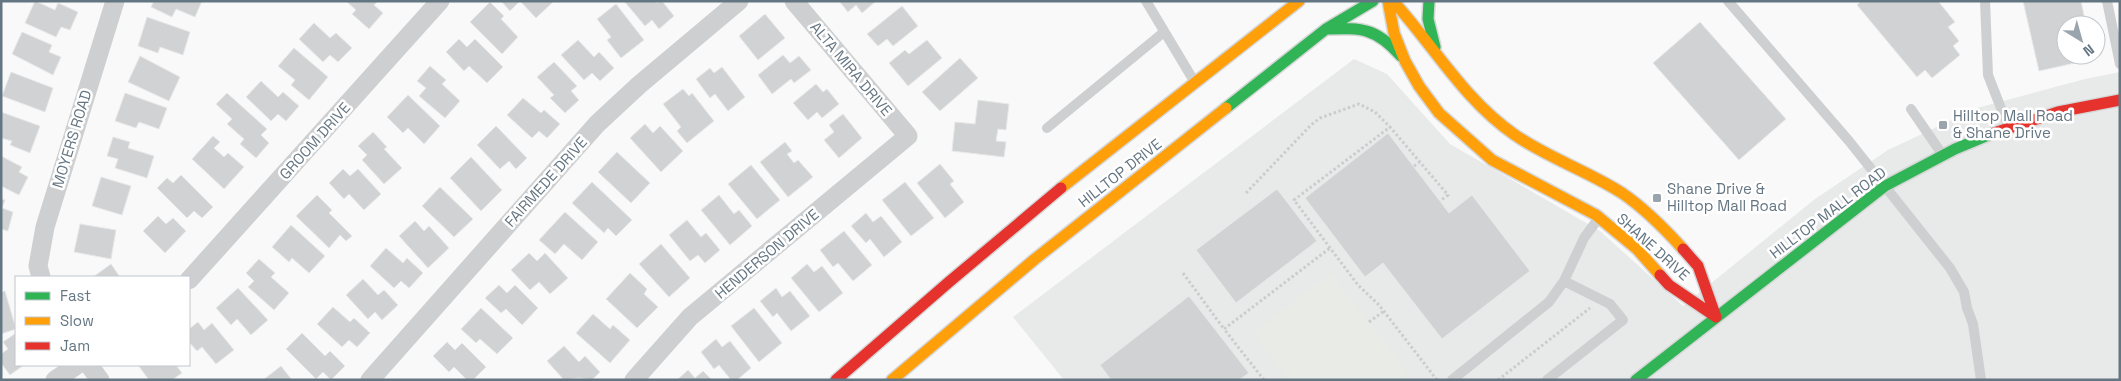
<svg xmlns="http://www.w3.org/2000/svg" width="2121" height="381" font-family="'Space Grotesk',sans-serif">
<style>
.built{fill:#e8e9e9}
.green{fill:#e8ebe6}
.building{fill:#d0d2d3;stroke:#e8e8e8}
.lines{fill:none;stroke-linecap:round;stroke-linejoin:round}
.fast-casing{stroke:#d5d6d7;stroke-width:14}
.slow-casing{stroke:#d5d6d7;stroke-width:14}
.jam-casing{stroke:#d5d6d7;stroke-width:14}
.path{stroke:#cbcccd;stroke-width:3;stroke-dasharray:2.5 2.5;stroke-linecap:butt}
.lane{stroke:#cecfd0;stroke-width:10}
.street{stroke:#cecfd0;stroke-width:19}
.fast{stroke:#30b455;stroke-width:11}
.slow{stroke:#ff9f0a;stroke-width:11}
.jam{stroke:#e5322d;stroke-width:11}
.poi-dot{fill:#99a4ac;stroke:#fff;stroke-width:2}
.labels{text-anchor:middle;stroke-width:5;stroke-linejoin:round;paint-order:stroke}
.street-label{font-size:15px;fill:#657683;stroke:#fff}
.poi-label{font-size:15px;fill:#657683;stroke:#fff;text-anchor:start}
</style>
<rect width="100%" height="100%" fill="#f9f9f9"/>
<path class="built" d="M1354 59 1387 74 1450 144 1600 231 1683 306 1815 199 1888 150 1977 108 2085 79 2120 72V380H1064L1013 317Z"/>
<path class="green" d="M1327 276H1332L1409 373 1401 380H1288L1255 336 1256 331Z"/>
<path class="building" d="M35 1 55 10 58 3 78 12 70 30 61 27 56 37 25 23Z
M154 1H202L195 17 176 9 172 17 151 7Z
M346 1H378L374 5 383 13 369 29 352 14 356 10Z
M501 1H553V2L536 18 520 1 510 11Z
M624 1H655L656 3 662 1 674 16 659 29 652 20 645 26Z
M839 1H876L862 13 856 5 848 12Z
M1861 1H1938L1955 22 1948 27 1959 41 1953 46 1960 55 1932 78 1925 70 1917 77 1857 5Z
M2023 1H2081L2086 25H2066V55H2093V59L2039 71Z
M490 2 504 16 501 19 518 37 502 54 470 22Z
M616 4 644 40 621 58 607 40 611 37 597 19Z
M902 6 918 26 893 46 887 39 878 46 867 34Z
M765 14 785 38 758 60 739 36Z
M147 17 190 32 183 55 160 47 158 53 138 46Z
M1700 22 1786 119 1739 160 1653 63Z
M314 23 330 38 336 33 352 48 338 62 330 55 323 62 299 39Z
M22 32 52 45 49 52 61 57 53 75 12 54Z
M459 39 467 47 475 39 503 67 487 83 469 66 464 71 446 52Z
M578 40 594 57 599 52 614 68 600 81 592 73 584 80 561 55Z
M927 40 942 58 908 86 889 63 905 50 909 54Z
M294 48 328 77 309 100 291 85 295 80 278 66Z
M783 55 790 63 799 56 811 70 794 83 791 79 772 94 758 75Z
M140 56 180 77 169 101 128 82Z
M960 58 978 78 940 111 922 92Z
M554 62 577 86 571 91 579 100 565 113 550 98 554 95 537 77Z
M430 66 446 80 442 84 460 101 445 118 419 96 426 88 417 81Z
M722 67 745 97 728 111 715 94 710 98 696 79 710 68 714 73Z
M11 72 53 88 45 112 2 96Z
M261 81 278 97 283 92 299 106 286 121 278 114 271 121 246 97Z
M816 84 823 92 827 89 839 104 822 118 817 112 808 120 793 103Z
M683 89 689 96 692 93 714 121 687 143 677 131 681 127 663 104Z
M125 93 167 108 159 129 139 122 136 128 115 121Z
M227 93 267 129 261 135 269 143 256 158 240 144 244 139 227 124 232 119 216 104Z
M408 95 440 126 424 144 408 128 403 133 387 117Z
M523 98 541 113 544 110 560 124 547 138 539 131 532 138 507 115Z
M978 100 1009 104 1006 130 998 129 996 141 1006 142 1004 157 952 151 955 122 975 124Z
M1 112 40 126 30 153 10 145 12 141 1 138Z
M843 114 862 138 839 158 824 140 834 132 829 125Z
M645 124 653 133 660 126 683 151 661 172 630 138Z
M496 126 527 158 516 169 509 161 500 169 477 145Z
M373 132 387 147 384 149 402 168 384 184 362 160 367 155 358 146Z
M1388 133 1449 213 1472 195 1530 271 1442 339 1383 263 1365 277 1305 198Z
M213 136 220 142 214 148 224 157 228 153 244 167 224 189 192 159Z
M113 137 130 142 128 148 154 156 147 178 115 168 118 159 107 156Z
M785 142 792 151 787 154 794 163 798 160 813 177 788 197 760 162Z
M617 152 650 183 631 203 598 172Z
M1 156 22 167 19 172 28 177 19 195 1 186Z
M471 157 502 190 481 211 450 178Z
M940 164 954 181 950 184 964 202 945 218 917 183Z
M751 165 780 200 757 219 728 184Z
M343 169 350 176 358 169 381 194 364 210 349 194 344 199 329 183Z
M181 175 213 207 202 218 194 211 187 218 157 188 167 178 173 183Z
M101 177 131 186 122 215 92 206Z
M592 182 632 220 616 236 608 228 604 233 572 203Z
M905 182 934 218 911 236 882 200Z
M440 187 473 219 454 237 422 206Z
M1277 189 1317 241 1236 303 1196 250Z
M317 195 332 210 329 213 352 236 346 241 340 235 329 248 296 216Z
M719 195 734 214 739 210 752 226 730 245 701 210Z
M1 199 5 200 2 208 13 212 8 231 1 229Z
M565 212 598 242 582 260 564 244 555 254 539 240Z
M866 213 873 222 881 216 902 242 884 257 870 239 866 243 851 226Z
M158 216 166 224 173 218 186 231 165 253 143 231Z
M687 220 701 237 706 233 720 250 705 263 698 255 690 261 669 235Z
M415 221 424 231 429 226 449 248 428 268 399 236Z
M80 224 116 230 111 259 74 252Z
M291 225 325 256 309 273 292 258 289 262 272 247Z
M844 231 872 265 853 281 838 263 833 267 820 250Z
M661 244 690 278 669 297 639 264Z
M386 248 403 263 407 258 423 273 409 288 401 281 394 288 370 266Z
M529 253 537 261 545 253 568 278 550 294 539 282 530 290 511 270Z
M259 259 275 273 271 277 289 293 274 310 248 287 254 281 246 273Z
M111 264 120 277H93Z
M807 264 814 272 822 266 843 293 819 312 791 278Z
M630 273 647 289 644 294 658 307 637 328 606 299Z
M363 279 378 295 384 290 398 305 382 320 375 312 368 319 346 295Z
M499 285 507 293 515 285 538 308 522 325 506 309 501 313 485 298Z
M238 288 268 320 251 335 237 319 231 325 216 308Z
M776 288 782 297 790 291 810 316 791 331 777 313 773 317 760 301Z
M5 291 16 329 1 334V292Z
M1189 296 1249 373 1239 380H1111L1100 365Z
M333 307 350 322 354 318 370 333 357 347 349 340 342 347 317 324Z
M481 308 513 338 497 354 480 339 476 343 461 329Z
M754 308 782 343 759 362 731 326Z
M593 314 610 329 613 325 630 340 610 363 576 333Z
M198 322 204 330 212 323 234 350 216 364 202 347 197 351 189 342V329Z
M16 333V365H24L10 375 1 363V354L8 349 3 342Z
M302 333 325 356 330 351 345 366 331 380 323 372 316 379 286 349Z
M716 339 722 347 730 341 751 368 737 380H731L719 365 714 369 701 352Z
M447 342 455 350 462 343 486 367 473 380H467L454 367 449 372 433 356Z
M564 346 579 362 585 356 600 372 592 380 579 378 564 380 547 361Z
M138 365H176L182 373 172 380H149Z
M281 366 292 380H263Z
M688 370 695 378 703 371 712 380H677Z"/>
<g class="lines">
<defs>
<path id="fast" d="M1429 1 1428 19 1435 47
M1327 29C1363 28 1376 28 1401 56
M1226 108 1326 29 1373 1
M1636 380 1885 186 1955 149 1991 134"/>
<path id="slow" d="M1388 1 1394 33 1405 61 1419 86 1439 113 1492 160 1596 215 1637 249 1660 275
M1393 1C1434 46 1464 100 1515 135 1548 158 1588 171 1622 193 1644 208 1665 229 1683 249
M1061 188 1299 1
M892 380 1035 259 1226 108"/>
<path id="jam" d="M1991 134 2058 112 2120 100
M1683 249 1698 266 1716 317
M1660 275 1669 285 1716 317
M836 380 949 282 1061 188"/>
</defs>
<use href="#fast" class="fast-casing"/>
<use href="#slow" class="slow-casing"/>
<use href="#jam" class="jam-casing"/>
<path class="path" d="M1414 166 1419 163
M1246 193 1311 125 1320 118 1359 104 1375 112 1390 127
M1183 273 1224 329
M1369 322 1384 311
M1264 380 1224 329 1330 248
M1437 380 1379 305 1358 285 1294 200 1390 127 1448 195 1440 201
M1498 380 1590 308"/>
<path class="lane" d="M1146 1 1194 81
M1728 1 1849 141 1950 268 1964 292 1967 308 1973 324 1981 380
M1985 1 1988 75 2008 126
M2107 1 2120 64
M1911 109 1942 154
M1047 128 1164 32
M1452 380 1549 302 1564 281 1584 238 1598 219
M1547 380 1623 320 1610 304 1564 281"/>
<path class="street" d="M41 277 38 266 45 227 115 1
M189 280 440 1
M89 365 100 380
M55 380 77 365
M370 380 597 124 639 85 739 1
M634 380 690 317 908 136 794 1"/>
<use href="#fast" class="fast"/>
<use href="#slow" class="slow"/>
<use href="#jam" class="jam"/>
</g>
<g class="poi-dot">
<rect x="1938" y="120" width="10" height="10" rx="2.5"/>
<rect x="1652" y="193" width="10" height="10" rx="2.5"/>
</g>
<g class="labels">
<g class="street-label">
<text transform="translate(851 69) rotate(50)" y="5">ALTA MIRA DRIVE</text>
<text transform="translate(72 139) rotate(-73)" y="5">MOYERS ROAD</text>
<text transform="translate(315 141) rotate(-48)" y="5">GROOM DRIVE</text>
<text transform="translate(1120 173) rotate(-38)" y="5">HILLTOP DRIVE</text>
<text transform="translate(546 182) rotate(-48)" y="5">FAIRMEDE DRIVE</text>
<text transform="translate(1828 213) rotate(-37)" y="5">HILLTOP MALL ROAD</text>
<text transform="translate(1653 247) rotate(42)" y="5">SHANE DRIVE</text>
<text transform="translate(767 254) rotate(-40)" y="5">HENDERSON DRIVE</text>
</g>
<g class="poi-label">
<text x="1953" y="121">Hilltop Mall Road<tspan x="1953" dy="17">&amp; Shane Drive</tspan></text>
<text x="1667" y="194">Shane Drive &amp;<tspan x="1667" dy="17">Hilltop Mall Road</tspan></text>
</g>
</g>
<rect width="2121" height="381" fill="none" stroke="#657683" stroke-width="5"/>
<rect x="15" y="276" width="175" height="90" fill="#ffffff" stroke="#c1c8cd"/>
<rect x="25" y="292" width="25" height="8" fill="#30b455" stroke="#c1c8cd"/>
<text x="60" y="301" font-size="15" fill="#657683">Fast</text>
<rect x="25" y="317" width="25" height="8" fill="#ff9f0a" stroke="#c1c8cd"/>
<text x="60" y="326" font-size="15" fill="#657683">Slow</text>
<rect x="25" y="342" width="25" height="8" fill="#e5322d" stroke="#c1c8cd"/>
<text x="60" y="351" font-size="15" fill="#657683">Jam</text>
<g transform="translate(2081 40) rotate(143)"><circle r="24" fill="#ffffff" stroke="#c1c8cd"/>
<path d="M0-4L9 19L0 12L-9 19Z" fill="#99a4ac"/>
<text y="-8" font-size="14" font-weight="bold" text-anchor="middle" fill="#657683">N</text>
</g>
</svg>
